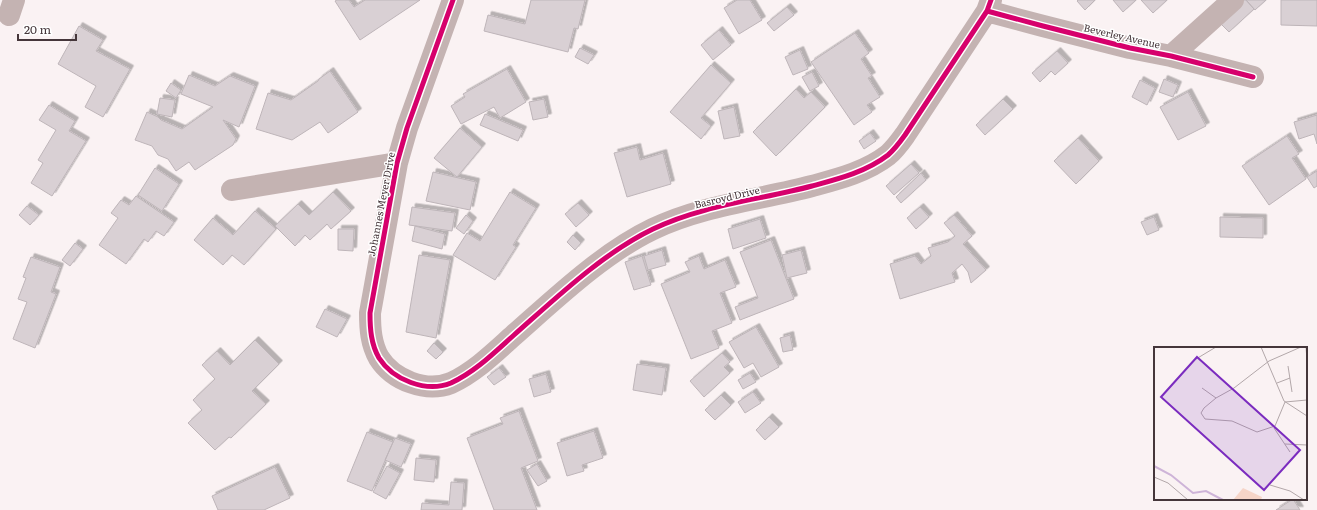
<svg xmlns="http://www.w3.org/2000/svg" width="1317" height="510" font-family="Literata,serif">
<style>
.building{fill:#d9d0d4;stroke:#beb5b9;filter:url(#shadow)}
.lines{fill:none;stroke-linecap:round;stroke-linejoin:round}
.minor{stroke:#c4b3b2;stroke-width:22}
.cycleway-casing{stroke:#fff;stroke-width:8}
.cycleway{stroke:#d6006c;stroke-width:5}
.labels{text-anchor:middle;stroke-width:3;stroke-linejoin:round;paint-order:stroke}
.street-label{font-size:10px;fill:#45363a;stroke:#fff}
.inset-river{fill:none;stroke:#ceb4d8;stroke-width:2}
.inset-road{fill:none;stroke:#b2a7a9;stroke-width:1}
.view{fill:#7b2cbf;fill-opacity:0.15;stroke:#7b2cbf;stroke-width:2}
.inset-edge{fill:none;stroke:#45363a;stroke-width:2}
</style>
<defs>
<filter id="shadow"><feDropShadow dx="3.5" dy="-3.5" stdDeviation="0" flood-color="#0004"/></filter>
</defs>
<rect width="100%" height="100%" fill="#faf2f3"/>
<path class="building" d="M337 0H349L354 7 365 0H420L360 40 335 1Z
M531 0H585L578 29 574 28 568 52 484 31 488 15 525 24Z
M737 0H750L762 20 739 34 724 8Z
M1078 0H1095L1085 10 1077 1Z
M1113 0H1136L1123 12Z
M1141 0H1167L1153 13Z
M1243 0H1246L1254 9 1229 32 1219 22Z
M1246 0H1266L1255 10Z
M1281 0H1317V26L1281 25Z
M787 7 794 15 774 31 767 23Z
M79 26 103 40 96 51 130 69 103 117 85 107 96 86 58 64Z
M719 30 731 45 713 60 701 45Z
M855 33 869 53 861 59 872 76 868 78 880 97 867 105 872 112 854 125 811 62Z
M580 48 594 55 588 64 575 57Z
M800 50 808 69 793 75 785 57Z
M1057 51 1068 63 1055 75 1051 71 1040 82 1032 73Z
M711 65 731 83 701 118 711 126 701 139 670 112Z
M507 69 526 102 500 118 494 107 461 124 451 106 465 97 463 94Z
M330 71 358 112 328 133 320 122 292 140 256 129 268 93 291 100 318 81 319 79Z
M812 72 819 86 810 91 802 77Z
M189 75 215 86 230 76 255 86 239 127 223 120 236 139 233 145 195 170 189 162 176 171 168 159 158 155 152 146 135 140 147 112 158 117 161 120 182 129 213 107 181 94Z
M1164 79 1178 85 1173 97 1159 92Z
M1140 80 1155 88 1147 105 1132 97Z
M171 83 181 90 176 98 166 91Z
M796 89 804 98 811 92 825 107 776 156 753 132Z
M1188 92 1206 126 1178 140 1160 107Z
M160 98 175 100 172 117 157 114Z
M544 99 548 117 533 120 529 102Z
M1003 99 1013 109 985 135 976 125Z
M49 105 75 121 69 131 86 141 52 196 31 183 43 163 38 160 56 130 39 120Z
M734 107 740 136 724 139 718 111Z
M485 114 523 130 518 141 480 125Z
M1317 115V144L1314 134 1299 139 1294 122Z
M460 128 482 147 457 177 434 158Z
M870 133 876 141 864 149 859 141Z
M1287 136 1299 154 1292 158 1306 179 1269 205 1242 166Z
M1078 138 1099 161 1076 184 1054 161Z
M637 147 640 160 663 153 671 184 627 197 614 153Z
M911 164 919 173 894 195 886 186Z
M155 168 179 184 162 211 138 195Z
M1317 171V186L1314 188 1307 177Z
M433 172 476 182 470 210 426 201Z
M921 173 926 180 901 203 896 197Z
M333 192 351 211 331 229 327 224 310 240 305 235 295 246 275 226 298 204 309 215Z
M510 192 536 208 513 245 516 247 495 280 453 255 467 233 480 241Z
M136 196 174 222 164 236 156 231 148 242 144 239 126 264 99 245 118 218 111 213 121 200 129 205Z
M578 203 589 215 576 227 565 214Z
M27 206 39 215 30 225 19 215Z
M412 207 455 213 452 231 409 225Z
M920 207 929 217 916 229 907 218Z
M255 211 276 229 244 265 232 255 223 265 194 240 213 218 233 235Z
M466 215 473 221 464 234 456 228Z
M954 215 972 236 963 244 986 270 971 283 968 272 962 264 952 273 955 282 900 299 890 264 915 256 921 264 931 256 928 248 948 242 955 236 944 223Z
M1154 217 1159 230 1147 235 1141 222Z
M1220 217 1263 218V238L1220 237Z
M760 219 766 238 733 249 728 229Z
M415 226 445 234 442 249 412 241Z
M338 229H354L353 251 338 250Z
M573 235 581 243 575 250 567 242Z
M771 240 794 299 740 320 735 307 758 298 740 252Z
M75 243 83 249 70 266 62 260Z
M662 250 666 265 648 270 644 256Z
M801 250 807 273 787 278 782 255Z
M419 255 450 260 436 338 406 332Z
M642 256 651 285 634 290 625 262Z
M699 256 704 269 725 260 736 287 720 293 732 323 712 331 719 348 691 359 661 284 690 272 685 262Z
M31 257 60 267 51 292 56 294 35 348 13 339 27 302 18 299 26 278 23 277Z
M325 309 347 319 337 337 316 327Z
M756 327 779 367 761 377 753 363 744 368 729 342Z
M790 335 793 350 783 352 780 338Z
M255 340 279 364 252 391 266 404 231 438 229 437 215 450 188 423 202 410 193 400 215 379 202 365 217 351 230 365Z
M434 343 443 352 436 359 427 351Z
M722 353 730 362 724 367 730 373 704 397 690 381Z
M637 364 666 368 662 395 633 390Z
M499 368 506 377 494 385 487 377Z
M750 373 756 382 743 389 738 380Z
M546 374 551 392 534 397 529 379Z
M753 392 761 403 745 413 738 402Z
M721 395 731 405 715 420 705 410Z
M519 411 538 461 521 468 537 510H494L467 438 503 424 500 418Z
M769 417 779 427 765 440 756 430Z
M594 431 603 458 582 465 584 471 567 476 557 443Z
M367 432 393 442 372 491 347 481Z
M395 438 411 444 401 467 385 460Z
M416 458 436 460 434 482 414 480Z
M537 464 547 481 538 486 527 470Z
M387 466 400 473 386 499 373 492Z
M275 467 290 498 264 510H218L212 496Z
M451 482 464 483 462 510H421L422 503 449 505Z
M1293 499 1300 510H1276Z"/>
<g class="lines">
<path class="minor" d="M453 0 407 128 397 163 370 313C370 329 371 344 379 358 393 380 426 393 451 383 475 372 495 352 514 335 556 298 603 253 653 229 703 205 759 200 812 186 838 179 866 172 888 155 895 149 900 142 905 135L987 11 991 0
M987 11 1043 26 1130 48 1171 56 1253 77
M9 15 14 0
M1171 56 1233 0
M232 190 397 163"/>
<defs>
<path id="cycleway" d="M453 0 407 128 397 163 370 313C370 329 371 344 379 358 393 380 426 393 451 383 475 372 495 352 514 335 556 298 603 253 653 229 703 205 759 200 812 186 838 179 866 172 888 155 895 149 900 142 905 135L987 11 991 0
M987 11 1043 26 1130 48 1171 56 1253 77"/>
</defs>
<use href="#cycleway" class="cycleway-casing"/>
<use href="#cycleway" class="cycleway"/>
</g>
<g class="labels">
<g class="street-label">
<text transform="translate(1122 36) rotate(13)" y="4">Beverley Avenue</text>
<text transform="translate(727 197) rotate(-13)" y="4">Basroyd Drive</text>
<text transform="translate(381 204) rotate(-79)" y="4">Johannes Meyer Drive</text>
</g>
</g>
<g transform="translate(1154 347)">
<rect width="153" height="153" fill="#faf2f3"/>
<path d="M89 141 108 150 107 153H79Z" fill="#f6d5c8"/>
<path class="inset-river" d="M0 119 17 128 39 146 52 144 69 153"/>
<path class="inset-road" d="M107 0 130 54 153 69M147 0 115 14 80 41 62 51 50 61 47 66 51 72 78 74 103 85 121 79 131 55 153 53M152 0 153 13M42 12 62 0M134 19 138 45M123 36 136 31M48 41 62 51M120 81 136 105M131 97 153 98M0 130 14 136 34 153M116 138 136 144 150 153"/>
<path class="view" d="M43 10 146 103 110 143 7 50Z"/>
<rect width="153" height="153" class="inset-edge"/>
</g>
<path d="M18 34v6h58v-6" fill="none" stroke="#45363a" stroke-width="2"/>
<text x="24" y="34" font-size="12" fill="#45363a" stroke="#ffffff" stroke-width="3" paint-order="stroke">20 m</text>
</svg>
